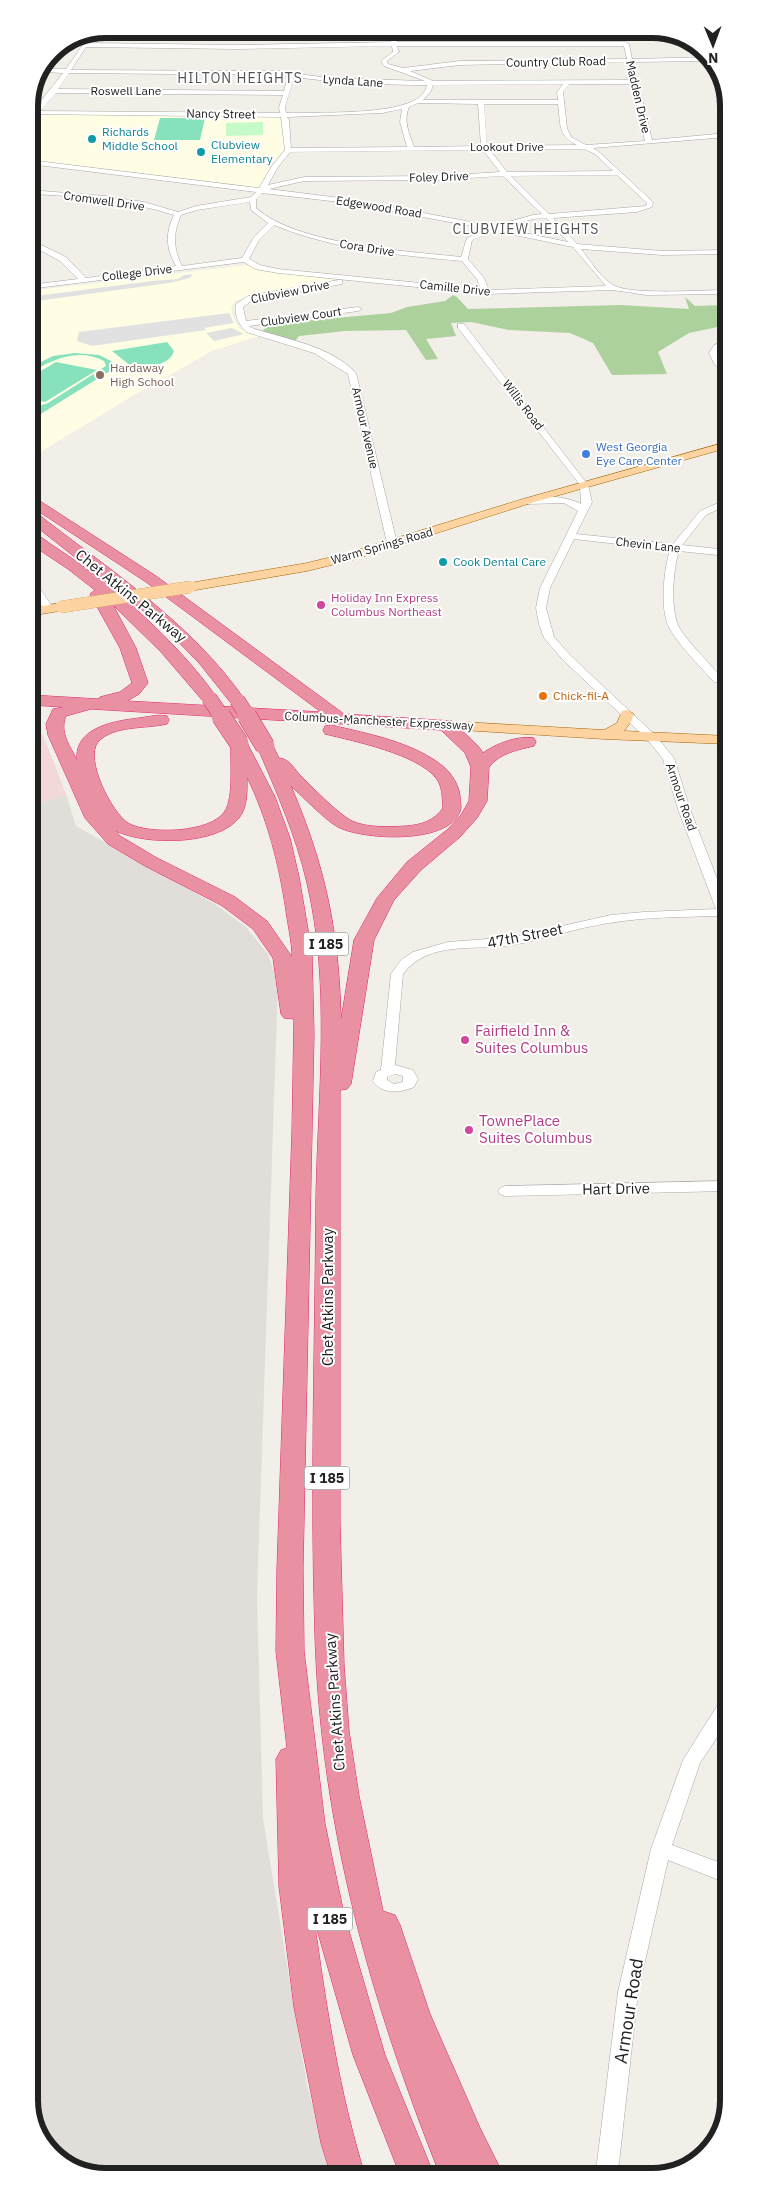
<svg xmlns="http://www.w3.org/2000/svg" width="758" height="2205" font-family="'IBM Plex Sans',sans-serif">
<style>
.commercial{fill:#f2d8d8}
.education{fill:#fffee4}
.airport{fill:#e1ded9}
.forest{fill:#add19d}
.park{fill:#c7fac9}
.pitch{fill:#86e1bc}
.parking{fill:#e1e1e1}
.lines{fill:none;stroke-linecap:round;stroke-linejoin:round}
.minor-casing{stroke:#a8a8a8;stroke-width:1}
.major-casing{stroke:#9f6700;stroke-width:1}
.highway-casing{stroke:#de276a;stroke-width:1}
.minor{fill:#fff;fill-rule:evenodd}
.major{fill:#fdd3a2;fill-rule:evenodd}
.highway{fill:#e990a3;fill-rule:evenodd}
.major-bridge-casing{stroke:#9f6700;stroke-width:12;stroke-linecap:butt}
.highway-bridge-far1-casing{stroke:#de276a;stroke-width:16;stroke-linecap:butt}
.highway-bridge-casing{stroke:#de276a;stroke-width:20;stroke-linecap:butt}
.major-bridge{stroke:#fdd3a2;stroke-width:12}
.highway-bridge-far1{stroke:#e990a3;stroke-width:15}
.highway-bridge{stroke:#e990a3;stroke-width:19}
.culture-dot{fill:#0f9aa8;stroke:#fff;stroke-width:2}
.education-dot{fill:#8d6e63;stroke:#fff;stroke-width:2}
.shop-dot{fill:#3f7fe0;stroke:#fff;stroke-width:2}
.hotel-dot{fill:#d1479c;stroke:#fff;stroke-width:2}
.food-dot{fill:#e8710a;stroke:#fff;stroke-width:2}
.labels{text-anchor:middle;stroke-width:4;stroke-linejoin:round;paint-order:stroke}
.far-street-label{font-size:12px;fill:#212121;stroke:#fff}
.far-culture-label{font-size:12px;fill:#0d838f;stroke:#fff;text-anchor:start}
.far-education-label{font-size:12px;fill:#785e54;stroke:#fff;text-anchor:start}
.far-shop-label{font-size:12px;fill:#366cbe;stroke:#fff;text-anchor:start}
.far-hotel-label{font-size:12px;fill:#b23c85;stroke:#fff;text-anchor:start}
.far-food-label{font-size:12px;fill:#c56008;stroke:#fff;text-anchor:start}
.far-neighbourhood-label{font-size:14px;letter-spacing:1px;fill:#545454;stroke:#fff}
.shield{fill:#fff;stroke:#646464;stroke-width:1}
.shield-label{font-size:14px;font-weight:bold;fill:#212121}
.street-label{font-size:15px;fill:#212121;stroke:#fff}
.hotel-label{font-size:15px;fill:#b23c85;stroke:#fff;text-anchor:start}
.near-street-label{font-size:18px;fill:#212121;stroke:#fff}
.rim{fill:none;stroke:#212121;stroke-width:6}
</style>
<rect width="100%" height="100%" fill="#f2eee8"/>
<path class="commercial" d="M30 726 43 735 66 794 30 807Z"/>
<path class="education" d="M34 114 280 116 285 149 270 166 265 180 258 188 29 160V119Z
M247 265 264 271 340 280 252 296 235 301 231 308 234 320 240 329 259 336 212 351 129 398 29 459V291Z"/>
<path class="airport" d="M66 794 76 826 215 904 246 927 268 954 278 984 257 1596 263 1819 307 2086 333 2175 100 2176 55 2157 31 2119 30 807Z"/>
<path class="forest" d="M453 295 457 297 468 309 621 305 689 309 685 297 695 306 727 305V325L689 333 658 352 667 374 612 375 593 343 570 333 509 330 471 322 451 323 456 336 426 339 438 359 426 360 406 330 345 331 299 336 295 341 263 331 266 327 292 322 391 313 407 307 445 301Z"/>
<path class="park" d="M263 122V135L226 136V123Z"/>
<path class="pitch" d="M160 118H205L200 140H154Z
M167 342 174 351C170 365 149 367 136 370L112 351Z
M75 353 99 355 113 362 114 366 110 371 39 415 31 414 33 412H29V409L48 403 106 366 104 361C78 347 52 360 29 373V368L53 356Z
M56 362 97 370 45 402 29 399V378Z"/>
<path class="parking" d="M193 274 190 278 169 283 29 302V297L152 281 178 279 184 275Z
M229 313 234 323 204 328 206 330 92 346 77 341 79 332Z
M232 328 244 334 214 341 206 333Z"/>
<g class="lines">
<defs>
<path id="minor" d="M390 29H396L397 42H626L629 44 632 59 709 57C718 72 727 86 727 104L724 102 708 61 633 62 652 140 727 133V137L593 148 599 152 653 202 652 207 637 212 553 218 577 244 662 251 727 250V254L662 255 581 249C590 260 601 279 615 286 635 295 702 290 727 290V294L646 295 613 290 486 294 278 273 255 269 244 262 29 289V285L78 279 60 261 29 244V239L66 257 86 278 176 266C166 249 165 233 174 215 127 200 78 196 29 194V190L105 196 144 202 178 212 196 206 251 197 256 192 29 164V160L259 188 272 166 285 150 281 117 30 114V112L33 111 63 73 42 72 43 69H66L89 36 96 34 89 43 237 45 391 42ZM392 46 393 52 381 61 384 66 425 81 328 78 278 71 71 70 86 47 237 49ZM397 46H624L627 59 460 61 403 68 388 64 387 61 399 52ZM627 62 632 80 433 81 410 71 460 65ZM69 73 278 75 288 76 284 91 58 89ZM294 77C338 83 382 85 427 85 425 93 420 98 413 101 385 115 319 112 286 113L285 107ZM563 84 557 92 558 100H423L431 91 433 85ZM569 84H632L645 141 586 145 571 137 567 128 563 92ZM56 93 283 95 279 107 280 113 40 111ZM418 103 478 104 481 146 414 147C409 133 403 121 409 107ZM484 104H558C561 124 557 135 577 145L487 146ZM402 109 400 122 407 147 291 148 289 120 287 117 382 113ZM584 149 595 154 613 171 507 172 490 150ZM483 150 500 172 436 176 304 177 268 185 278 167 290 152ZM617 175 647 203 646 206 549 214 511 176ZM503 176 542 214 533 215 493 226 348 199 269 189 304 181 436 180ZM262 193 348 203 487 229 467 238 461 257C407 251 297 245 256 208V199ZM250 202 251 210 268 223 254 237 242 258 182 266C173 248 173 233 181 215L197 210ZM546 218 568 242 501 228 533 219ZM274 225C334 250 398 255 462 261L477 279 481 289 278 269 260 265 249 259 259 240ZM495 231 573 247 606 286 489 290 484 278 468 259 472 240Z
M339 280H342V284L253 300 243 307 246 321 358 307 362 309 358 311 249 326 252 328C286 339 331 346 356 373L397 543 392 546 387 543 348 374 314 353 246 332C239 324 234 316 236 304L248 296Z
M458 324H464L588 485 592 502 576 534 673 544 700 511 727 499V505L706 515 682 545 727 550V556L679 551C673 569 670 609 679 627 686 640 711 665 722 678V682H714C701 667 679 646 670 629 659 611 664 569 670 550L574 539 550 588 546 608 554 637 571 656 655 735 674 758 690 809 728 907V928L724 927 719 916C682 917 645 917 609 923 576 928 545 939 513 945 476 951 428 940 403 974L395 1065 413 1070 418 1079 414 1087C400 1093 383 1095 373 1081L376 1072 381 1070 391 974 401 960 413 952 448 942 513 937 611 915 644 912 716 909 678 809 663 759 647 739 563 660 544 638 539 624 536 608 540 588 578 511 564 503 527 504 522 501C534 492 569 497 581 504L580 485 458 328ZM395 1074 403 1076V1082L394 1084 387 1080V1077Z
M727 341V346L720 349 717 353 720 360 727 366V371L715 365 709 353 714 345Z
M29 576 32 577 54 609 53 611H45L29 587Z
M728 1181V1191L505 1196 500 1194 498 1191 500 1188 505 1186Z
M729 1695V1719L700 1763 672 1845 729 1866V1884L668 1860 638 1992 619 2163 615 2174H593L597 2163 618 1992 651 1849 683 1760 722 1698Z"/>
<path id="major" d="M727 442V448L531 503 352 560 307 571 190 591 184 587 190 583 307 563 344 554 523 499Z
M61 603 65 604 67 607 65 610 30 616V608Z
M627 710 634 714 631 722 624 731 728 736V744L604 739 446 729 439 725 446 721 604 730 617 723 622 711Z"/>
<path id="highway" d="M29 494 156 576 344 714 452 721 479 747 483 753C495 744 519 735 534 738L536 742 534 746C517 750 500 753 489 767L487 801 477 818 460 837 421 870 394 900 374 940 351 1084 347 1089 340 1090V1523L344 1665 349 1731 359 1796 383 1911 395 1915 400 1925 430 2014 480 2128 503 2174 440 2175C370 1998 321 1827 315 1636 310 1490 315 1343 316 1197 318 1093 331 985 307 883 296 835 276 791 257 746L259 742H271L279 758C289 759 293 767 299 774 311 786 338 814 352 821 367 828 390 827 406 826 421 825 434 821 443 808 442 798 443 787 436 778 417 754 354 741 325 734L323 730 325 726 331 725C369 734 413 742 444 767 452 774 459 786 460 796 460 799 461 804 461 808 453 845 366 840 340 828 328 823 302 796 291 786 326 868 339 932 341 1020L354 940 377 898 407 862 448 829 461 815 469 801 471 767 465 753 441 730 91 709 66 716C59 732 70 746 77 760 74 727 115 721 139 718 148 717 158 714 167 716L169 720 167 724C146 729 113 725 98 742 84 759 112 813 128 823 148 835 212 833 225 811 234 797 230 759 231 743L233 739H245L275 797 290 838 299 877 312 953 314 1034 303 1569 304 1651 325 1824 344 1914 385 2055 434 2175H400L353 2055 314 1919C326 2005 339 2092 365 2175H331L321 2143 294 2007 279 1886 276 1759 281 1750 287 1748 276 1651 277 1569 292 1131 294 1019 284 1018 281 1014 273 958 253 929 221 905 145 866 108 844 85 818 48 735 46 724 53 709 64 707 30 705V695L98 699 100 697 120 692 132 683 120 648 90 594 95 590 68 569 29 543V532C39 534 47 542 55 547 111 583 180 644 217 698L215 701H203L161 652 113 605 136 648 148 683 139 694 127 701 321 712 146 582 29 505ZM247 777C268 820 279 864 286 911 288 926 292 942 292 957L267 921 235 897 157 858 120 836 116 831C145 845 216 846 239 818 248 807 247 790 247 777Z
M29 510 34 511C108 569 191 622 245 700L243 703H231L199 663 164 627 29 521Z"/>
</defs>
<use href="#minor" class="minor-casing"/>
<use href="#major" class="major-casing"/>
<use href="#highway" class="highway-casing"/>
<use href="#minor" class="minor"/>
<use href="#major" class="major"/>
<use href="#highway" class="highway"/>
<defs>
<path id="major-bridge" d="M61 607 190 587"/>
<path id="highway-bridge-far1" d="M209 698 222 717
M237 700 248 717"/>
<path id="highway-bridge" d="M221 716 239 743
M247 716 265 746"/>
</defs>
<use href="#major-bridge" class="major-bridge-casing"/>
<use href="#highway-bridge-far1" class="highway-bridge-far1-casing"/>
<use href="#highway-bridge" class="highway-bridge-casing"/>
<use href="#major-bridge" class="major-bridge"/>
<use href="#highway-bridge-far1" class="highway-bridge-far1"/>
<use href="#highway-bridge" class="highway-bridge"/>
</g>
<g class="culture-dot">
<circle cx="92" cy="139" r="5"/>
<circle cx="201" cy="152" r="5"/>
<circle cx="443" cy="562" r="5"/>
</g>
<circle class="education-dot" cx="100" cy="375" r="5"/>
<circle class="shop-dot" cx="586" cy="454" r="5"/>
<g class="hotel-dot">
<circle cx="321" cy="605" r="5"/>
<circle cx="465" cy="1040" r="5"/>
<circle cx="469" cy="1130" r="5"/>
</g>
<circle class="food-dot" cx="543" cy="696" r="5"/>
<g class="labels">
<g class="far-street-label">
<text transform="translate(556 62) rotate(-1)" y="4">Country Club Road</text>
<text transform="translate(353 81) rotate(4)" y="4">Lynda Lane</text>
<text x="126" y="95">Roswell Lane</text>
<text transform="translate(638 97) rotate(77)" y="4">Madden Drive</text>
<text transform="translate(221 114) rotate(1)" y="4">Nancy Street</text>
<text x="507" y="151">Lookout Drive</text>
<text transform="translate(439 177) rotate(-2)" y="4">Foley Drive</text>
<text transform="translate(104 201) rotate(8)" y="4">Cromwell Drive</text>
<text transform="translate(379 207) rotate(9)" y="4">Edgewood Road</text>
<text transform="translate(367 248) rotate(9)" y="4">Cora Drive</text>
<text transform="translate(137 273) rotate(-7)" y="4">College Drive</text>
<text transform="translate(455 288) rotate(6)" y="4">Camille Drive</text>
<text transform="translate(290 292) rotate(-11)" y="4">Clubview Drive</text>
<text transform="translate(301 317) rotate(-8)" y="4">Clubview Court</text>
<text transform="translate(523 405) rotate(53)" y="4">Willis Road</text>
<text transform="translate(365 428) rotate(77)" y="4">Armour Avenue</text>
<text transform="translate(648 545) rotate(6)" y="4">Chevin Lane</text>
<text transform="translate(382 546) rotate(-16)" y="4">Warm Springs Road</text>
<text transform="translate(379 721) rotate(3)" y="4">Columbus-Manchester Expressway</text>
<text transform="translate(681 797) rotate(71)" y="4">Armour Road</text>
</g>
<g class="far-culture-label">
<text x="102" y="136">Richards<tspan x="102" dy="14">Middle School</tspan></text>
<text x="211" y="149">Clubview<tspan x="211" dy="14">Elementary</tspan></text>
<text x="453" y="566">Cook Dental Care</text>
</g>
<g class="far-education-label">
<text x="110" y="372">Hardaway<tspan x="110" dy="14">High School</tspan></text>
</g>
<g class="far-shop-label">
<text x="596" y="451">West Georgia<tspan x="596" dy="14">Eye Care Center</tspan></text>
</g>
<g class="far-hotel-label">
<text x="331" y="602">Holiday Inn Express<tspan x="331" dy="14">Columbus Northeast</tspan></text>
</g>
<g class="far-food-label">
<text x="553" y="700">Chick-fil-A</text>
</g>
<g class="far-neighbourhood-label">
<text x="240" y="83">HILTON HEIGHTS</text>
<text x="526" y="234">CLUBVIEW HEIGHTS</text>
</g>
<g class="shield">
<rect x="303.5" y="932.5" width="45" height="23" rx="4"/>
<rect x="304.5" y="1466.5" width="45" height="23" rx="4"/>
<rect x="307.5" y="1907.5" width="45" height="23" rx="4"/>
</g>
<g class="shield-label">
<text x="326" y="949">I 185</text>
<text x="327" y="1483">I 185</text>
<text x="330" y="1924">I 185</text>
</g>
<g class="street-label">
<text transform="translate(131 596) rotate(39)" y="5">Chet Atkins Parkway</text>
<text transform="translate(525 936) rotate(-11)" y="5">47th Street</text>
<text transform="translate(616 1189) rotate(-1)" y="5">Hart Drive</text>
<text transform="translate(328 1297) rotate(-90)" y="5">Chet Atkins Parkway</text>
<text transform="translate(335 1702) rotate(-94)" y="5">Chet Atkins Parkway</text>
</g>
<g class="hotel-label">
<text x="475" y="1036">Fairfield Inn &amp;<tspan x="475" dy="17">Suites Columbus</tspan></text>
<text x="479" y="1126">TownePlace<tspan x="479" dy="17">Suites Columbus</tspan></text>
</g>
<g class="near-street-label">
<text transform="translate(629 2011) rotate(-81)" y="6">Armour Road</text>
</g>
</g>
<path d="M0 0H758V2205H0ZM106 38H652A68 68 0 0 1 720 106V2100A68 68 0 0 1 652 2168H106A68 68 0 0 1 38 2100V106A68 68 0 0 1 106 38Z" fill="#fff" fill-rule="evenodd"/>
<path class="rim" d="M106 38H652A68 68 0 0 1 720 106V2100A68 68 0 0 1 652 2168H106A68 68 0 0 1 38 2100V106A68 68 0 0 1 106 38Z"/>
<g transform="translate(713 45) rotate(179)" stroke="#ffffff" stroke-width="4" paint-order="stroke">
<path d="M0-4L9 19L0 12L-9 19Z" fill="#212121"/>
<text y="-8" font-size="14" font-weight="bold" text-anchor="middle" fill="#212121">N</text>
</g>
</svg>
